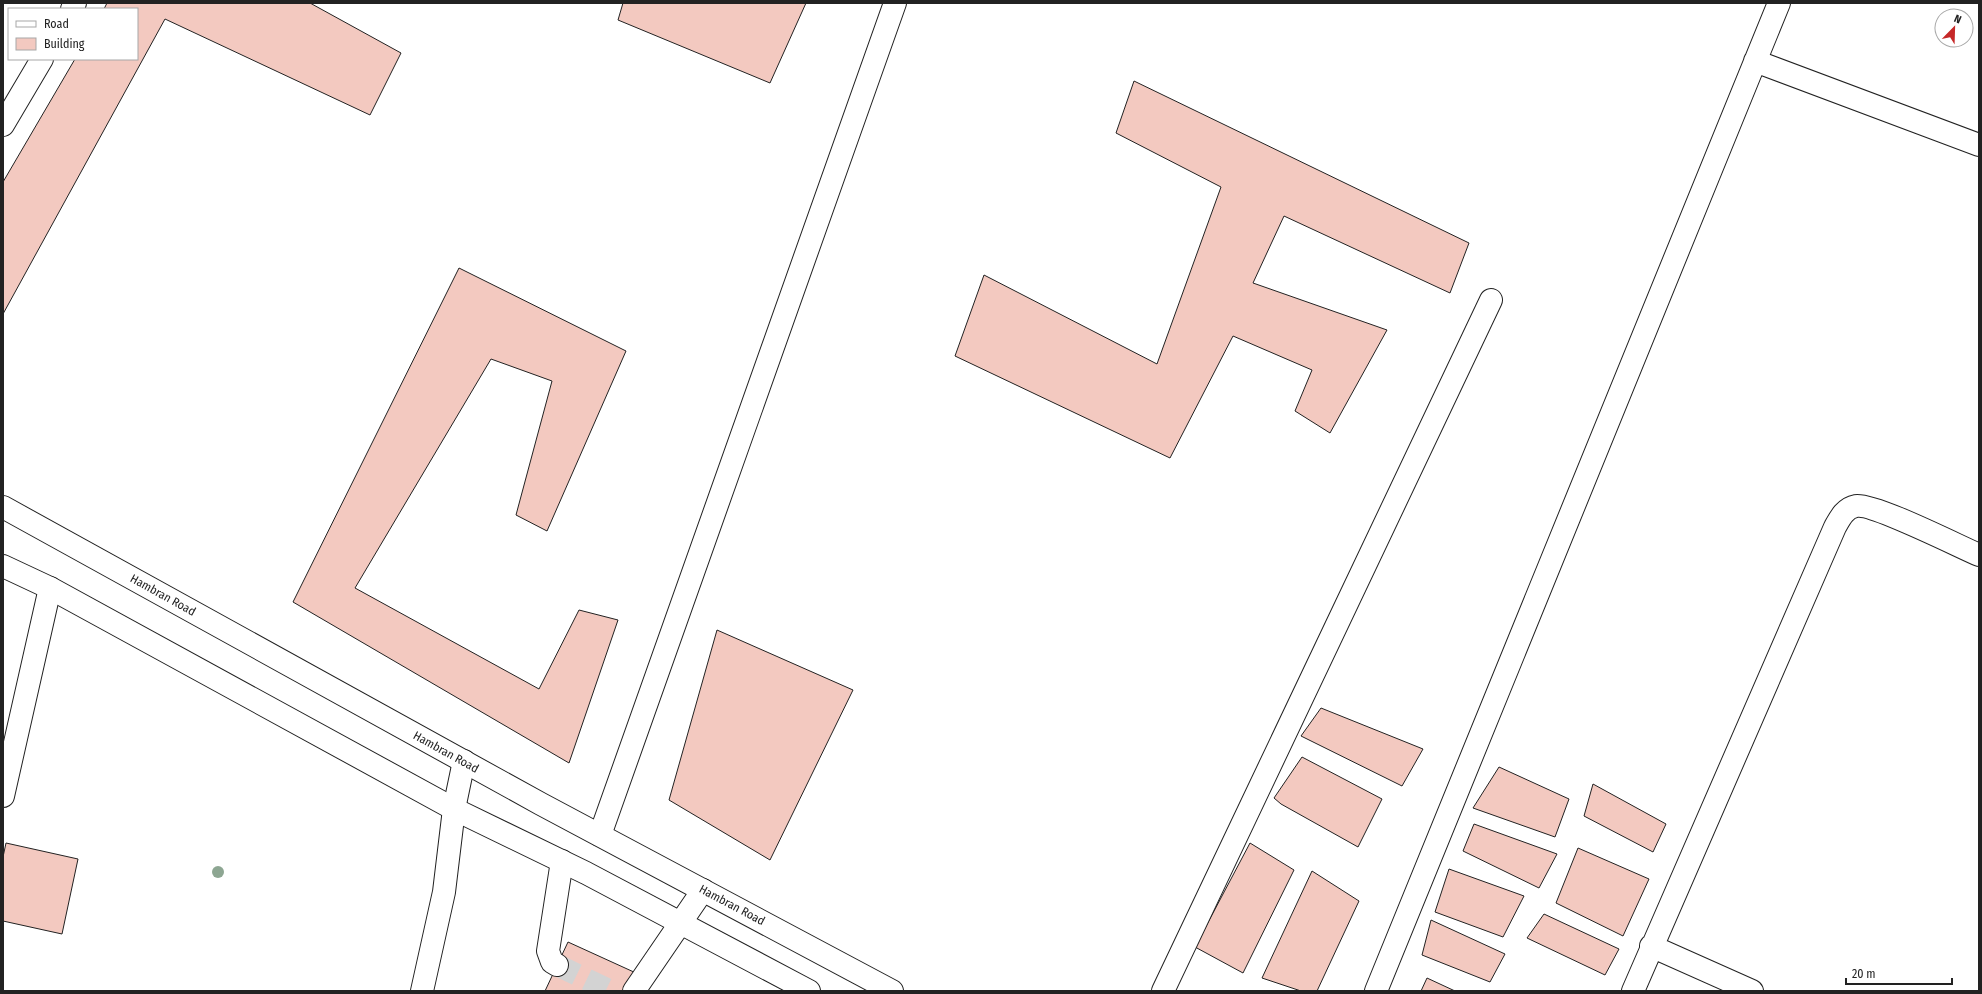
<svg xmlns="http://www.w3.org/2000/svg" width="1982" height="994" font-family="'Fira Sans Condensed',sans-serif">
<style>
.building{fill:#f3c9c0;stroke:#222}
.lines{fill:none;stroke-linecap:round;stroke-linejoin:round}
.minor-tunnel{stroke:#d3d3d3;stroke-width:22;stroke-dasharray:22 11;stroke-linecap:butt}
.minor-casing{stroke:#222;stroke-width:24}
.major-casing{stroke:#222;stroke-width:24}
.minor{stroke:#fff;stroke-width:22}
.major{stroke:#fff;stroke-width:22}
.tree{fill:#8da692}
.labels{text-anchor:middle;stroke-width:3;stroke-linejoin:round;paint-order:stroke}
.street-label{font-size:12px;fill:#222;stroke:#fff}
</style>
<rect width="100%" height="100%" fill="#fff"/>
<path class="building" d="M107 3H310L401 53 370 115 165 19 3 314V182L75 59H137V9H104Z
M623 3H806L770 83 618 20Z
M1134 81 1469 243 1450 293 1284 216 1253 283 1387 330 1330 433 1295 411 1312 370 1233 336 1170 458 955 356 984 275 1157 364 1221 187 1116 133Z
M459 268 626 351 547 531 516 515 552 381 491 359 355 588 539 689 579 610 618 620 569 763 293 602Z
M717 630 853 690 770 860 669 800Z
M1321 708 1423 749 1402 786 1301 736Z
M1302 757 1382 799 1358 847 1281 804 1274 798Z
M1499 767 1569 799 1555 837 1473 808Z
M1593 784 1666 824 1653 852 1584 816Z
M1474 824 1557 854 1539 888 1463 851Z
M6 843 78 859 62 934 3 921V857Z
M1250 843 1294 870 1243 973 1195 947Z
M1578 848 1649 879 1623 936 1556 903Z
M1449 869 1524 896 1503 937 1435 912Z
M1312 871 1359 901 1317 991H1301L1262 978Z
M1544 914 1619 949 1605 975 1527 938Z
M1431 920 1505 954 1490 982 1422 955Z
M568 942 636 973 628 991H545Z
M1427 978 1455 991H1421Z"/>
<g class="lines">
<path class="minor-tunnel" d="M557 965 611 991"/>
<defs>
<path id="minor" d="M72 9 75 3
M1755 61 1979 145
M3 125 42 59
M3 796 50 588
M600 835 895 3
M1651 946 1752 991
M557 965 552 962 548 951 562 861
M422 991 444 892 454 809 464 761
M634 991 703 890
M1163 991 1491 300
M1376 991 1779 3
M1633 991 1835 527C1840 518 1845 508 1856 506 1873 503 1958 546 1979 555"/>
<path id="major" d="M3 507 541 804 892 991
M3 566 50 588 454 809 586 873 809 991"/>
</defs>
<use href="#minor" class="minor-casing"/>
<use href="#major" class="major-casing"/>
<use href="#minor" class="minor"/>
<use href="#major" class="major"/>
</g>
<circle class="tree" cx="218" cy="872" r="6"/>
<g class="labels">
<g class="street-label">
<text transform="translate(163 595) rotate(29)" y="4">Hambran Road</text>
<text transform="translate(446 752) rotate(29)" y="4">Hambran Road</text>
<text transform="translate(732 905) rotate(28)" y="4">Hambran Road</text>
</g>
</g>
<rect width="1982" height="994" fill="none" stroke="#222222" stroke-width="8"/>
<rect x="8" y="8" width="130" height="52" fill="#ffffff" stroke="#a7a7a7"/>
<rect x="16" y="21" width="20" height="6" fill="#ffffff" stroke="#a7a7a7"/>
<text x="44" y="28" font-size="12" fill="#222222">Road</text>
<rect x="16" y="38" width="20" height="12" fill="#f3c9c0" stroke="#a7a7a7"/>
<text x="44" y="48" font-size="12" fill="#222222">Building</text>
<g transform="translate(1954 28) rotate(23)"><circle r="19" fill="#ffffff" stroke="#a7a7a7"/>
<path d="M0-3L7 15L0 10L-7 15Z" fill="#c62828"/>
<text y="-6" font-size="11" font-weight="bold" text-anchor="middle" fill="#222222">N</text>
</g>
<path d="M1846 978v6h106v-6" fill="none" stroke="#222222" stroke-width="2"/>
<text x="1852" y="978" font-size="12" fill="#222222" stroke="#ffffff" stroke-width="3" paint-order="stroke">20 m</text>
</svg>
